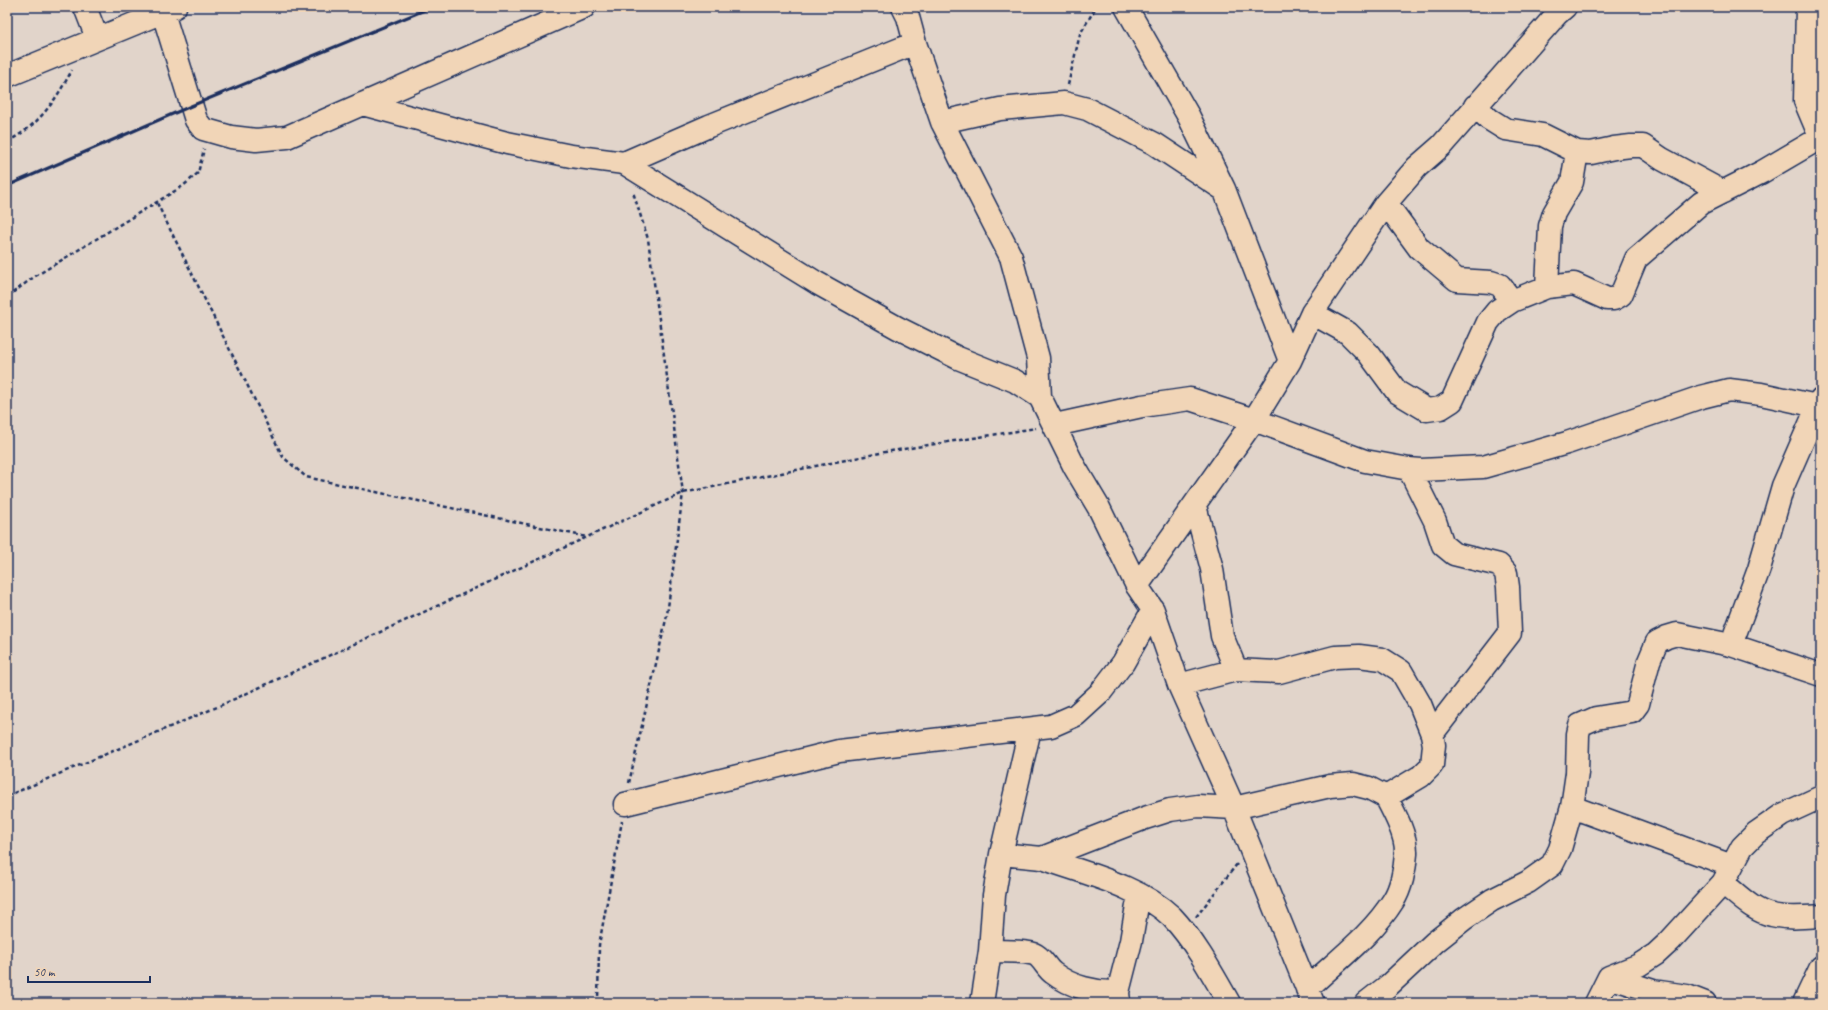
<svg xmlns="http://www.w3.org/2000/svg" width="1828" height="1010" font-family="Caveat,sans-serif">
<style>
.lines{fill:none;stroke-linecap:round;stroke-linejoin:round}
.minor-casing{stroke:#1b2f5e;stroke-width:25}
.path{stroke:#1b2f5e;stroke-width:2.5;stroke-dasharray:4 3;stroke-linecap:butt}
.minor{stroke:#f1d5b7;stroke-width:22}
.rail{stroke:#1b2f5e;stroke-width:3}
</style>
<rect width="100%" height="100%" fill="#e1d4ca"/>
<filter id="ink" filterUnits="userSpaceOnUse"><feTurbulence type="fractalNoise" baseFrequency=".025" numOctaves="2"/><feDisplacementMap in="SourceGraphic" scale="8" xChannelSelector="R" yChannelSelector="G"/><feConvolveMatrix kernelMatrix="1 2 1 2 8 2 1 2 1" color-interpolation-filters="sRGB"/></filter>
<g filter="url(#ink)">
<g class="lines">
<defs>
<path id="minor" d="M85 7 97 38
M903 7 908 17 915 43
M1126 7 1189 117 1224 189 1290 361
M1807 7 1805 101 1821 139
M163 13 196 120 203 129 231 137 256 140 287 137 584 7
M7 76 175 7
M362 104 507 143 571 156 624 163 817 283 898 328 958 358 1015 381 1040 397
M1475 106 1489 119 1505 129 1543 135 1577 152 1591 153 1614 148 1631 146H1643L1662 159 1723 192
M942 122 1000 109 1064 103 1087 109 1155 144 1223 189
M624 163 709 126 915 43 942 122 1011 257 1038 358 1040 397 1074 466 1099 508 1137 586 1153 610 1179 685 1234 808 1313 1003
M1386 203 1419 248 1457 280 1491 282 1500 285 1512 301
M1547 287 1550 226 1554 213 1572 182 1577 152
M1312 313 1348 333 1369 354 1397 392 1427 410 1441 408 1452 401 1488 322 1497 311 1512 301 1547 287 1574 284 1607 299H1614L1621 295 1636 259 1701 203 1762 172 1820 138
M1055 425 1142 406 1190 399 1254 420 1365 461 1409 469 1421 470 1483 467 1567 443 1701 397 1729 390 1761 394 1817 406
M1409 469 1435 521 1443 545 1454 554 1499 565 1506 573 1508 587 1510 633 1432 734
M1195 506 1212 569 1222 636 1236 670
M1137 586 1254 420 1290 361 1312 313 1386 203 1417 167 1441 146 1557 14 1565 7
M1731 645 1759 569 1783 486 1821 399
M625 804 839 751 1051 726 1076 715 1100 693 1123 663 1153 610
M1572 807 1732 866
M1001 854 1042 858 1145 818 1170 810 1198 806 1234 808 1330 786 1353 784 1369 788 1386 797 1421 776 1432 765 1434 745 1432 734 1420 704 1401 671 1382 659 1359 656 1335 657 1279 672 1236 670 1179 685
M1042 858C1083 873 1140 886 1172 917 1194 940 1213 975 1229 1003
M1723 883C1738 895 1753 911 1772 915 1787 919 1806 917 1821 916
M990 951C1002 952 1023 950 1034 954 1042 957 1046 968 1053 973 1071 987 1096 993 1118 992
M1609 977 1653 991 1687 996 1705 1003
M1307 989C1336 961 1372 935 1393 901 1401 889 1405 869 1406 854 1407 836 1394 812 1386 797
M982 1003 990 951 994 895 1001 854 1030 729
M1119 1003 1118 992 1131 941 1139 894
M1366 1003 1389 985 1435 942 1464 919 1492 900 1528 882 1552 865 1560 849 1572 807 1577 773 1578 734 1580 725 1596 718 1632 712 1638 704 1649 661 1657 642 1667 637 1677 634 1731 645 1821 675
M1596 1003 1609 977 1639 965 1656 954 1670 941 1723 883 1742 847 1756 833 1782 815 1821 797
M1804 1003 1821 967"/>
</defs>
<use href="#minor" class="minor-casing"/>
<path class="path" d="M1068 85 1080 34 1096 7
M7 142C40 124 54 103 72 70
M157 203 283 457 306 477 587 537
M7 297 34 277 183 186 198 173 204 149
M629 783 667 615 683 493 648 239 633 192
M7 796 217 707 683 493 885 452 1036 428
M1196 917 1237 864
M598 1003 599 945 622 821"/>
<use href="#minor" class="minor"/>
<path class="rail" d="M7 186 191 106 432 7"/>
</g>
</g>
<rect width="1828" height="1010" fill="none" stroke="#f1d5b7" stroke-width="24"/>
<rect x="12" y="12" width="1804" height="986" fill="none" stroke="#1b2f5e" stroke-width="1.5" filter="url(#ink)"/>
<path d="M28 976v6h122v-6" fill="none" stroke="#1b2f5e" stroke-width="2"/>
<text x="34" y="976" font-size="12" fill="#1b2f5e" stroke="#f1d5b7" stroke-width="3" paint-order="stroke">50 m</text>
</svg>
